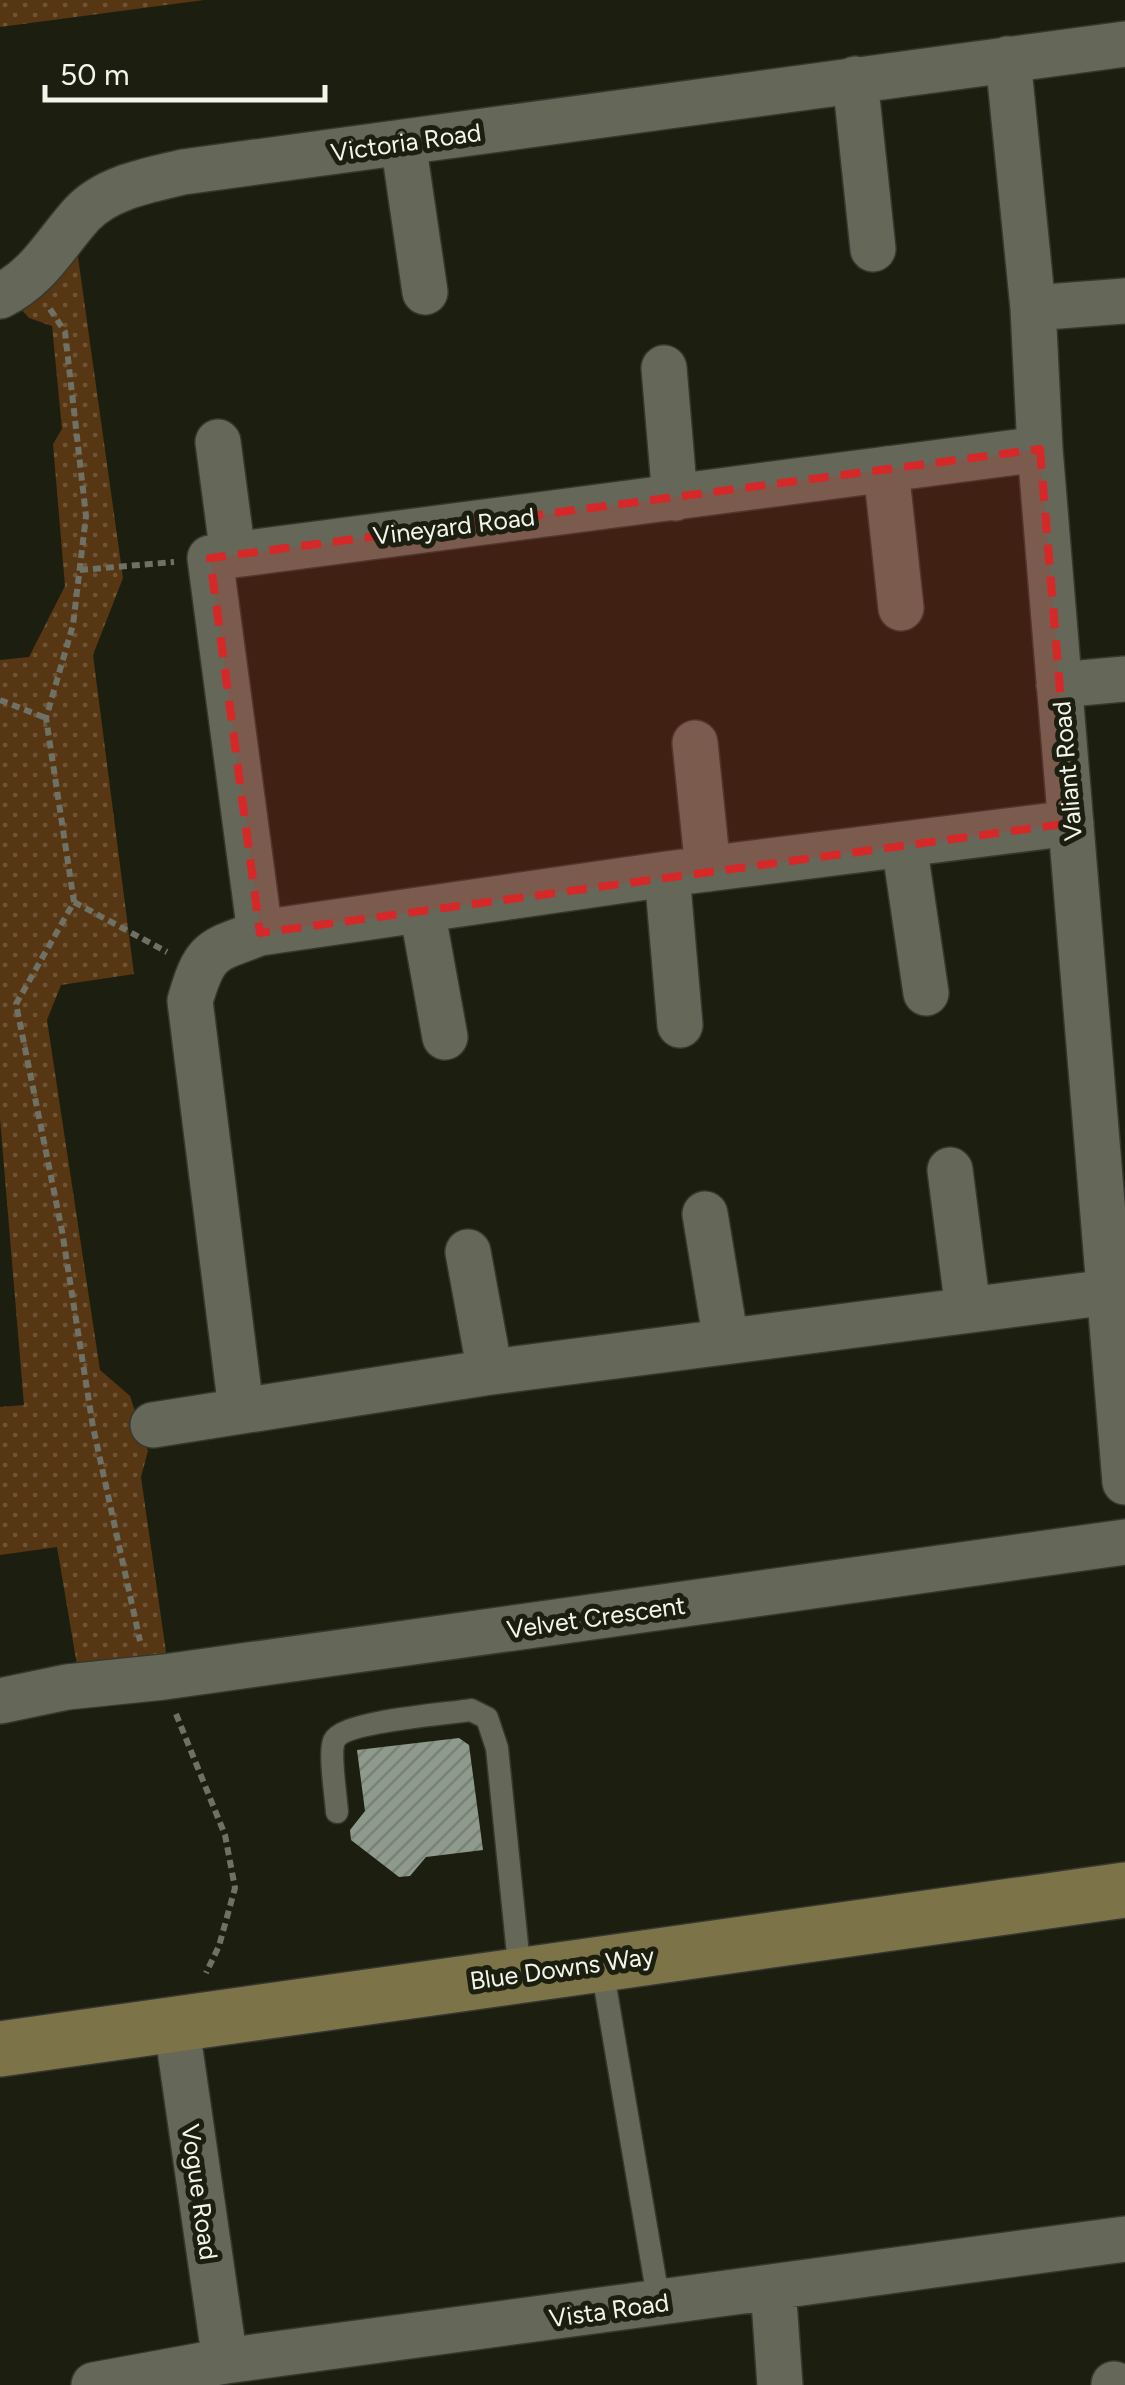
<svg xmlns="http://www.w3.org/2000/svg" width="1125" height="2385" font-family="Figtree,sans-serif">
<style>
.grass{fill:url(#grass-dots)}
.building{fill:url(#building-hatch)}
.lines{fill:none;stroke-linecap:round;stroke-linejoin:round}
.lane-casing{stroke:#363730;stroke-width:25}
.street-casing{stroke:#363730;stroke-width:48}
.secondary-casing{stroke:#363730;stroke-width:58}
.path{stroke:#6e7164;stroke-width:6;stroke-dasharray:8 5;stroke-linecap:butt}
.lane{stroke:#656858;stroke-width:22}
.street{stroke:#656858;stroke-width:45}
.secondary{stroke:#7c7448;stroke-width:55}
.marked{fill:#d62828;fill-opacity:0.2;stroke:#d62828;stroke-width:8;stroke-dasharray:20 12;stroke-linejoin:round}
.labels{text-anchor:middle;stroke-width:10;stroke-linejoin:round;paint-order:stroke}
.street-label{font-size:25px;fill:#f3f5eb;stroke:#1c1f10}
</style>
<defs>
<pattern id="grass-dots" width="8" height="8" patternUnits="userSpaceOnUse" patternTransform="scale(2.5)"><rect width="8" height="8" fill="#563613"/><path d="M2 2h.1M6 6h.1" fill="none" stroke="#6f5436" stroke-width="1.8" stroke-linecap="round"/></pattern>
<pattern id="building-hatch" width="6" height="6" patternUnits="userSpaceOnUse" patternTransform="scale(2.5)"><rect width="6" height="6" fill="#8d9a8c"/><path d="M-1 1l2-2M0 6l6-6M5 7l2-2" fill="none" stroke="#798277"/></pattern>
</defs>
<rect width="100%" height="100%" fill="#1c1f10"/>
<path class="grass" d="M0 0H204L0 27Z
M77 250 123 578 93 655 134 974 61 985 47 1020 100 1370 130 1396 148 1451 141 1477 167 1659 78 1671 57 1547 0 1555V1407L24 1405 0 1119V660L29 657 65 586 53 444 62 429 52 326 29 318 19 307Z"/>
<path class="building" d="M459 1738 469 1745 483 1850 426 1857 410 1876 399 1877 351 1840 350 1830 365 1811 357 1750Z"/>
<g class="lines">
<defs>
<path id="lane" d="M337 1812C336 1797 329 1753 334 1741 343 1721 447 1714 471 1710L487 1718 497 1748 520 1974
M601 1962 659 2303"/>
<path id="street" d="M1008 59 1033 308 1040 449 1125 1482
M855 79 873 249
M403 142 425 292
M0 296C39 277 54 245 82 214 107 187 150 180 183 172L1125 44
M1033 308 1125 301
M664 368 675 498
M218 442 233 555
M886 469 901 608
M1059 685 1125 679
M695 743 708 869
M904 844 926 993
M667 874 680 1025
M422 910 445 1037
M260 933 210 558 1040 449
M950 1170 968 1309
M705 1214 726 1341
M468 1252 490 1372
M241 1409 190 1001C205 949 211 951 260 933L667 874 1071 823
M153 1425 484 1373 1109 1292
M0 1701 67 1687 164 1677 1125 1542
M176 2022 225 2361
M773 2287 780 2385
M1114 2384 1115 2385
M94 2385 225 2361 1125 2239"/>
<path id="secondary" d="M0 2049 1125 1890"/>
</defs>
<use href="#lane" class="lane-casing"/>
<use href="#street" class="street-casing"/>
<use href="#secondary" class="secondary-casing"/>
<path class="path" d="M50 309 65 332 86 516 73 625 46 718 74 902 16 1004 62 1231 93 1427 140 1641
M80 570 174 562
M0 700 46 718
M74 902 167 952
M176 1714 225 1835 235 1888 219 1946 206 1973"/>
<use href="#lane" class="lane"/>
<use href="#street" class="street"/>
<use href="#secondary" class="secondary"/>
</g>
<path class="marked" d="M1040 449 1071 823 260 933 210 558Z"/>
<g class="labels">
<g class="street-label">
<text transform="translate(406 142) rotate(-8)" y="9">Victoria Road</text>
<text transform="translate(454 526) rotate(-7)" y="9">Vineyard Road</text>
<text transform="translate(1067 771) rotate(-95)" y="9">Valiant Road</text>
<text transform="translate(596 1617) rotate(-8)" y="9">Velvet Crescent</text>
<text transform="translate(562 1968) rotate(-8)" y="9">Blue Downs Way</text>
<text transform="translate(200 2192) rotate(82)" y="9">Vogue Road</text>
<text transform="translate(609 2310) rotate(-8)" y="9">Vista Road</text>
</g>
</g>
<path d="M45 85v15h280v-15" fill="none" stroke="#f3f5eb" stroke-width="5"/>
<text x="60" y="85" font-size="30" fill="#f3f5eb" stroke="#1c1f10" stroke-width="8" paint-order="stroke">50 m</text>
</svg>
